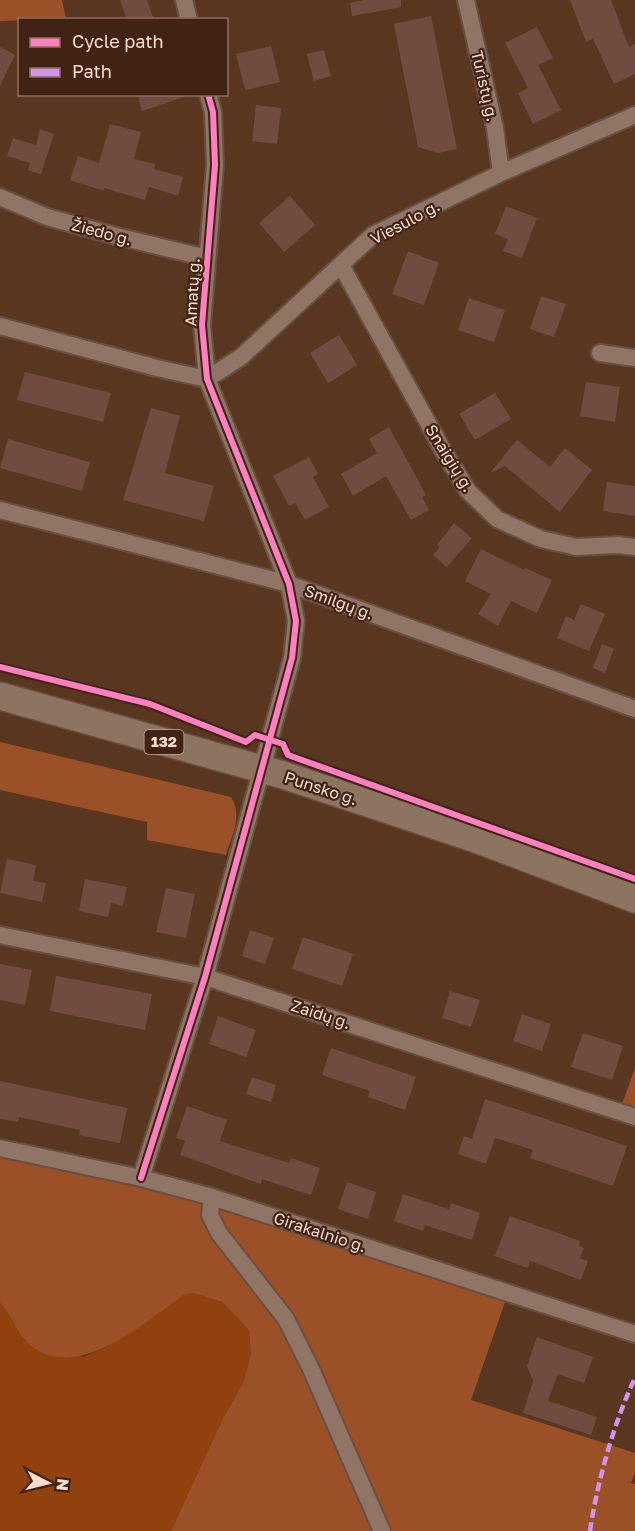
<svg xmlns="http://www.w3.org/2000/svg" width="635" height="1531" font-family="'Golos Text',sans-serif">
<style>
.green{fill:#90410e}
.forest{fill:#9c5027}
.building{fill:#714b40}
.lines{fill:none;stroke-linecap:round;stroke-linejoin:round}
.street-casing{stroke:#694f40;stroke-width:20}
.primary-casing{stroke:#694f40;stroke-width:30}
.street{stroke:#907466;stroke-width:16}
.primary{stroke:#8c7461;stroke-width:27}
.quiet{stroke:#d193ec;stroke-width:4.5;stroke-dasharray:9 4.5;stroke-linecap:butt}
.cycleway-casing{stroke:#412315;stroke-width:10}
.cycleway{stroke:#ff80c0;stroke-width:6}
.labels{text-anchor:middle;stroke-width:4.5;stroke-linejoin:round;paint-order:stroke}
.shield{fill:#412315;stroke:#c5a596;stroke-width:1.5}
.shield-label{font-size:15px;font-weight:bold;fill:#fdddce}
.street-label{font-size:16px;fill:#fdddce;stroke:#412315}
</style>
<rect width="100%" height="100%" fill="#593620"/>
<path class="green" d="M193 1293 222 1302 249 1330 251 1354 243 1383 223 1418 171 1531H0V1303L8 1310 25 1341 83 1357 108 1346 184 1295Z"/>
<path class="forest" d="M0 0H62L66 19 0 21Z
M0 742 231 797C243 816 232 835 226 855L147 840V822L0 790Z
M635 1068V1108L622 1104Z
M0 1154 165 1192 505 1302 471 1400 635 1453V1473L631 1483 635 1484V1531H171L223 1418 243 1383 251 1354 249 1330 222 1302 193 1293 184 1295C143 1323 73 1388 26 1341 15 1330 12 1314 0 1303Z"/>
<path class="building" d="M120 0H147L154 20H127Z
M364 0H401V7L352 16 350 3Z
M570 0H611L629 47 635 44V74L614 84 593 39 586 42Z
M431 16 457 149 438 153 418 147 394 24Z
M537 27 553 58 538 65 561 110 533 124 518 93 528 88 505 43Z
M271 46 280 82 245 90 236 54Z
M0 47 15 55 0 86Z
M324 50 331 76 314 81 307 54Z
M137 94H184V97L142 111Z
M256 105 281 108 277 144 252 141Z
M110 124 141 132 134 159 155 164 154 169 183 177 178 196 149 187 145 200 104 188V191L70 180 78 156 99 163Z
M40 129 54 134 41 174 28 170 30 163 7 156 13 138 36 145Z
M290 196 315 225 284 252 259 223Z
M506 206 537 218 522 258 503 251 508 239 495 234Z
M408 251 439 263 424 305 392 294Z
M541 296 566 304 554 337 530 329Z
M469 298 505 310 494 342 458 330Z
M339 335 357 365 328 383 310 353Z
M25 372 111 393 103 422 17 400Z
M586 382 620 387 615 422 580 416Z
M495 393 511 419 475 440 459 414Z
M151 408 180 416 165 473 214 486 204 521 123 500Z
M389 427 426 495 422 497 429 510 411 520 386 476 353 496 341 474 377 453 369 439Z
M8 439 90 462 82 491 0 468Z
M517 440 550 467 565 448 592 470 560 512 505 466 490 473Z
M309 457 318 474 313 477 329 507 305 520 295 503 289 506 273 476Z
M607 482 635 486V516L603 511Z
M454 523 472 538 447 567 433 555 440 547 437 545Z
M481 549 524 570 525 568 552 580 537 613 511 601 498 626 478 614 491 594 465 581Z
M581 604 605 614 589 651 557 638 566 616 574 620Z
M602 644 614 649 605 673 593 668Z
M7 859 36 865 33 881 46 883 42 902 0 893Z
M85 879 127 887 123 906 111 903 108 917 79 911Z
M166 888 195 894 186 938 156 932Z
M250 930 274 938 265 964 242 956Z
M303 937 353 954 342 986 292 969Z
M0 964 32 970 25 1005 0 1000Z
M56 976 152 994 145 1030 50 1011Z
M450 991 480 1000 471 1027 442 1018Z
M522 1014 551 1024 542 1051 513 1041Z
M218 1016 256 1030 246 1057 209 1044Z
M583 1033 623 1046 612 1080 571 1067Z
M331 1048 416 1077 405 1110 368 1097 370 1091 322 1075Z
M252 1077 276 1085 271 1102 246 1094Z
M0 1081 127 1108 120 1143 79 1135 80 1130 19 1117 18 1122 0 1119Z
M485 1099 627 1146 613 1186 530 1158 533 1150 495 1138 486 1164 458 1154 464 1136 472 1139Z
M187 1106 227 1120 220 1141 289 1163 291 1158 320 1168 311 1195 262 1179 261 1184 180 1155 185 1141 176 1138Z
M347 1182 376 1192 368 1219 338 1209Z
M403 1194 449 1209 451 1203 480 1213 472 1240 425 1225 423 1231 394 1221Z
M510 1216 580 1241 579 1246 584 1248 580 1258 588 1261 581 1280 530 1261 528 1268 495 1256Z
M537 1337 593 1357 584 1383 558 1374 548 1401 597 1417 591 1435 523 1413 533 1381 527 1366Z"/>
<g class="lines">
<defs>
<path id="street" d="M184 0 189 20
M466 0 495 128 501 173
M0 197 47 217 116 236 207 258
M341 265 444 452 468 491 497 519 541 539 576 547 618 545 635 547
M0 326 157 368 207 379 241 357 373 235 501 173 635 115
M600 353 635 358
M0 510 289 584 635 709
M0 935 205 977 635 1117
M0 1148 141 1178 212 1197 635 1334
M141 1178 205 977 292 658 296 621 289 584 207 379 202 325 215 165 213 112 208 94
M212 1197 210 1215 219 1233 286 1319 311 1369 382 1531"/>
<path id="primary" d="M0 696 283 775 476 839 635 899"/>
</defs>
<use href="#street" class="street-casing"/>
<use href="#primary" class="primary-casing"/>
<use href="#street" class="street"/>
<use href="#primary" class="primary"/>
<path class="quiet" d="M590 1531C597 1483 614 1422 635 1378"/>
<defs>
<path id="cycleway" d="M0 667 150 704 246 742 255 735 283 744 288 755 635 879
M141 1178 205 977 292 658 296 621 289 584 207 379 202 325 215 165 213 112 208 94"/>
</defs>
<use href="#cycleway" class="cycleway-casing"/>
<use href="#cycleway" class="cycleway"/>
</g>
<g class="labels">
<rect class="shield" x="144.5" y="730" width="39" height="24" rx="4.5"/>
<g class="shield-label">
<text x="164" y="747">132</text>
</g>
<g class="street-label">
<text transform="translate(485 86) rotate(77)" y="6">Turistų g.</text>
<text transform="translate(405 222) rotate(-28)" y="6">Viesulo g.</text>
<text transform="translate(102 232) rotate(15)" y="6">Žiedo g.</text>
<text transform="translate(192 292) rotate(-87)" y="6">Amatų g.</text>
<text transform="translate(450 458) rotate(58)" y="6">Snaigių g.</text>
<text transform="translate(339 602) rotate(20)" y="6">Smilgų g.</text>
<text transform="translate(321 788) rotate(18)" y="6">Punsko g.</text>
<text transform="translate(321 1014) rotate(18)" y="6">Zaidų g.</text>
<text transform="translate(320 1232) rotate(18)" y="6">Girakalnio g.</text>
</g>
</g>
<rect x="18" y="18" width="210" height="78" fill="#412315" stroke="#8c6d5f" stroke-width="1.5"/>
<rect x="30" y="38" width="30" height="9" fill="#ff80c0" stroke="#8c6d5f" stroke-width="1.5"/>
<text x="72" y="48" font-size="18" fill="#fdddce">Cycle path</text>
<rect x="30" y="68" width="30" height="9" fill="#d193ec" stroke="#8c6d5f" stroke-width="1.5"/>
<text x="72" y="78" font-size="18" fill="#fdddce">Path</text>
<g transform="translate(48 1483) rotate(97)" stroke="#412315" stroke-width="4.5" paint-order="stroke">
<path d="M0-4.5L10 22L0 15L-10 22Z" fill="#fdddce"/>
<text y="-9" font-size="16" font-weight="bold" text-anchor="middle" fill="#fdddce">N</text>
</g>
</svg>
